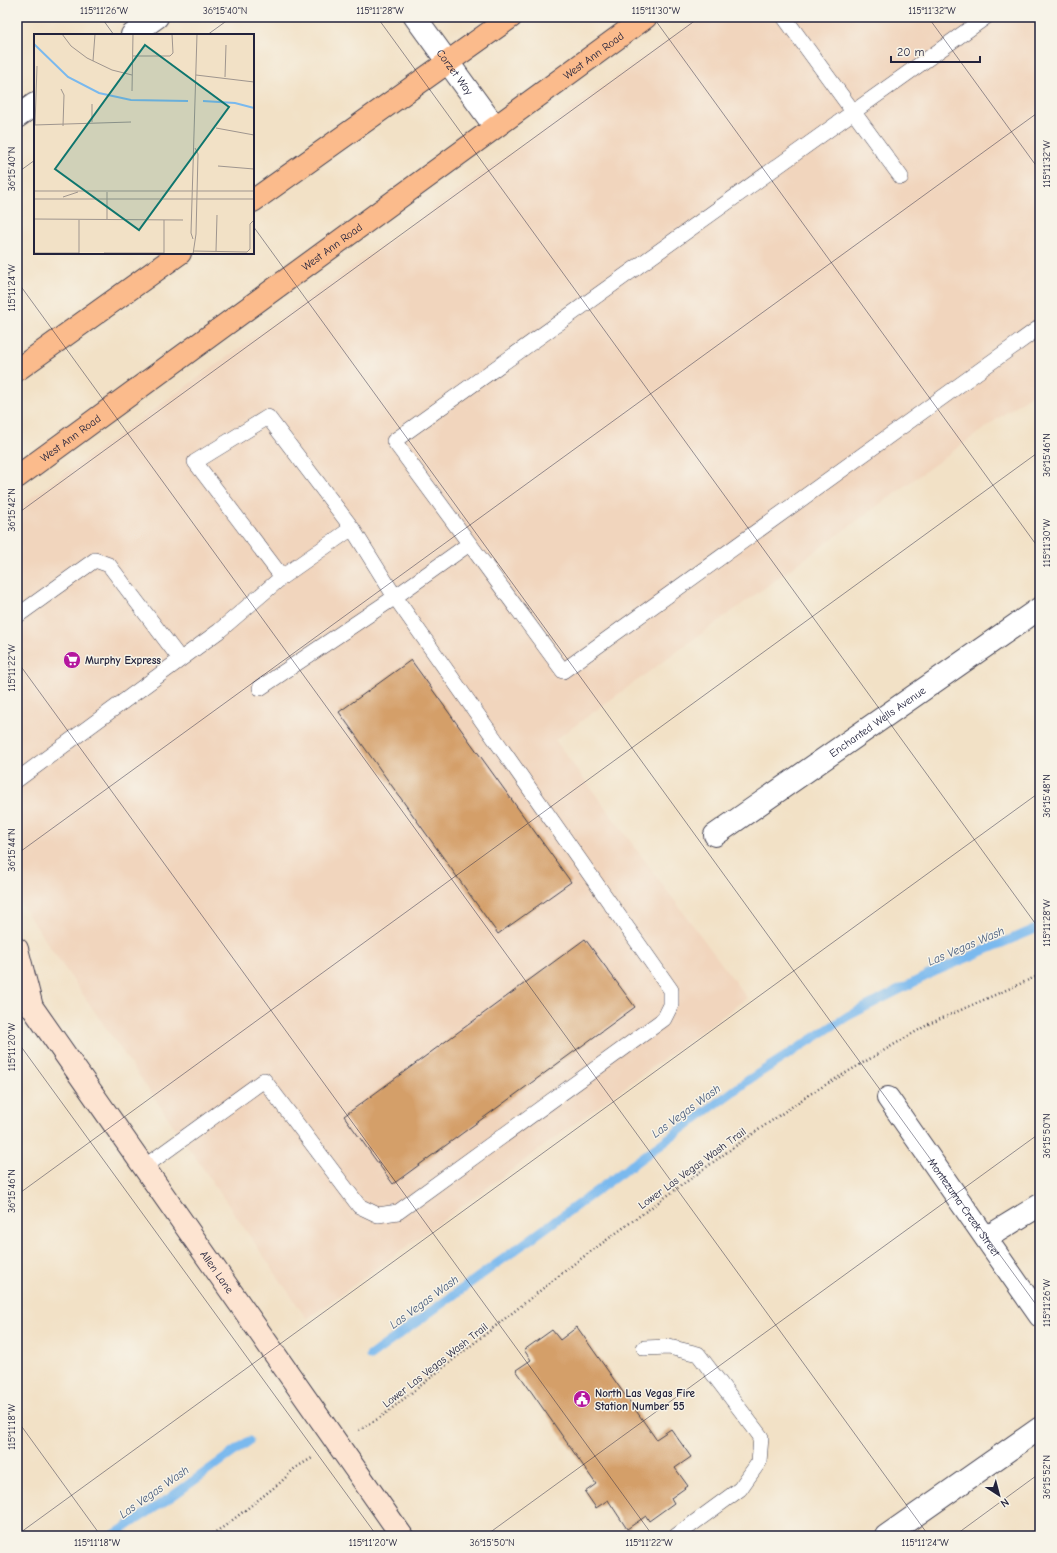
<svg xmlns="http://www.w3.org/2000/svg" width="1057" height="1553" font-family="'Comic Neue',sans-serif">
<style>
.built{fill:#f1d5bd}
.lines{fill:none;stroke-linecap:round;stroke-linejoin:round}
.stream{stroke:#7ab9ee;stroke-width:9}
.building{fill:#d49f69}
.service-casing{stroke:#413f50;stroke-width:16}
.minor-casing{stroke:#413f50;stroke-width:24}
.secondary-casing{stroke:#413f50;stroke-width:24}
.primary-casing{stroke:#413f50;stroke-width:24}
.path{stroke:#413f50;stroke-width:2.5;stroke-dasharray:1 3;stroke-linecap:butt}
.service{stroke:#fff;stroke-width:15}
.minor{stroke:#fff;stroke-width:22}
.secondary{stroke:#fde4d1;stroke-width:22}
.primary{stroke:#fbbb8c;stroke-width:22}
.ticks{fill:none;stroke:#22223b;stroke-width:1;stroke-opacity:0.45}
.labels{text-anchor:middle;stroke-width:3;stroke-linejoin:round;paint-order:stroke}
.street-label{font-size:11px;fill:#22223b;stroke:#f7f3e8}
.poi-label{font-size:11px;font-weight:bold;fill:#22223b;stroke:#f7f3e8;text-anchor:start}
.water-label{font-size:12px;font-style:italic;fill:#41577a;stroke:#f7f3e8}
.inset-river{fill:none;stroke:#7ab9ee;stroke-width:2}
.inset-road{fill:none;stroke:#9f958e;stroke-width:1}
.view{fill:#0f766e;fill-opacity:0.15;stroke:#0f766e;stroke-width:2}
.inset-edge{fill:none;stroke:#22223b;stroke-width:2}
.neatline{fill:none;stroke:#22223b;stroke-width:1.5}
.ticks-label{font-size:10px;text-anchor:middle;fill:#22223b}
</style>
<rect width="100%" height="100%" fill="#f7f3e8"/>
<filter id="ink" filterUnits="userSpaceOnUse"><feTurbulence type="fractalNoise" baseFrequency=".025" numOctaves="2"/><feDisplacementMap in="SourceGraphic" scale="8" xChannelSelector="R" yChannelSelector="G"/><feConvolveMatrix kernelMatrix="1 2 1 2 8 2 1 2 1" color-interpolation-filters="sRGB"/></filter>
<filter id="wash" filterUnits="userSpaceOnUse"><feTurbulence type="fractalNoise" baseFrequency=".012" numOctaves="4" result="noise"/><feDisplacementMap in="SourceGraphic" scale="16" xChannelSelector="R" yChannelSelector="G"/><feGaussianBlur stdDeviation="0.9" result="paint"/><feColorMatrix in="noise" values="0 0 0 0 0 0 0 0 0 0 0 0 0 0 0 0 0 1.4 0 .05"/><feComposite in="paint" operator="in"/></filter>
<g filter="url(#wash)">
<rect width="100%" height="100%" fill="#f2e1c6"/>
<path class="built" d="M700 17H1040V388L555 740 747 998 307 1319 17 899V508Z"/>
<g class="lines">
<path class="stream" d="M370 1356 750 1079 848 1016 936 971 1040 927
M112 1536 171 1497 249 1441"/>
</g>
<g id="blocks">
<path class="building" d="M411 660 571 882 498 934 339 712Z
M585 939 635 1007 393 1184 344 1116Z
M577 1327 656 1439 671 1429 691 1457 675 1468 688 1486 671 1498 674 1503 649 1521 646 1516 627 1529 608 1500 596 1508 585 1492 596 1484 516 1370 531 1360 524 1350 552 1330 560 1340Z"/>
</g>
</g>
<g filter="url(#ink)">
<use href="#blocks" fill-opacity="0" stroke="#413f50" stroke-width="1"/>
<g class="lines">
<defs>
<path id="service" d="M784 17 901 177
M986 17 394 441 563 671 1040 327
M282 577 195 462 268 417 352 528
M17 616 95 560 109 565 180 659
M17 780 219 631 282 577 352 528 395 597 260 688
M144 1167 264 1080 359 1206 378 1215 398 1212 664 1019 671 1005V990L395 597 469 544
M644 1348 669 1347 698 1354 761 1437 759 1462 740 1489 676 1536"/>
<g id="minor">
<path id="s1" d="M415 17 495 127"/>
<path d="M132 35 157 17"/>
<path d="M17 117 35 104"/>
<path id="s2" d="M715 835 1040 608"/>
<path id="s3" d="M888 1098 1040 1316"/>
<path d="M986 1238 1040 1205"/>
<path d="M886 1536 1040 1428"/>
</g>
<g id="secondary">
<path id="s4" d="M17 949 32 1007 402 1536"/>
</g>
<g id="primary">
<path d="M253 201 511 17"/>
<path d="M17 370 180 253"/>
<path id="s5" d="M17 477 646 17"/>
</g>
</defs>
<use href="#service" class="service-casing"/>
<use href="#minor" class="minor-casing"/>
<use href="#secondary" class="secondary-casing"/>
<use href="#primary" class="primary-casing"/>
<path class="path" d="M359 1430 381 1417 575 1263 734 1147 810 1094 929 1024 1040 975
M209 1536 225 1526 281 1482 295 1468 314 1457"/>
<use href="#service" class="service"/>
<use href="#minor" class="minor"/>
<use href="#secondary" class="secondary"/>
<use href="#primary" class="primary"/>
</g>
</g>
<path class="ticks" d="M101 17 114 35M377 17 1040 930M653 17 1040 550M928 17 1040 171M207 35 232 17M17 173 35 160M253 226 1040 1310M17 281 929 1536M17 514 700 17M17 661 653 1536M17 854 1040 111M17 1041 377 1536M17 1195 1040 451M17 1420 101 1536M17 1535 1040 792M485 1536 1040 1133M954 1536 1040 1473"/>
<defs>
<symbol id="supermarket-disc" viewBox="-11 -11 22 22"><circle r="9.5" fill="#b5179e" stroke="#f7f3e8"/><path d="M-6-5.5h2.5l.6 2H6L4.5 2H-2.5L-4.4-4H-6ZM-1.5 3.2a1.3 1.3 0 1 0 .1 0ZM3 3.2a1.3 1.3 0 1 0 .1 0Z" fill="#fff"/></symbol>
<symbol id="civic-disc" viewBox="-11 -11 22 22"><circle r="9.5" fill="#b5179e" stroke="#f7f3e8"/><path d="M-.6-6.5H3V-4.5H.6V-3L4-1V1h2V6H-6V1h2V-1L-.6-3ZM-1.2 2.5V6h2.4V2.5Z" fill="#fff"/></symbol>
</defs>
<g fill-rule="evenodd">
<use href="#supermarket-disc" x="62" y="650" width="20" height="20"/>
<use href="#civic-disc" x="572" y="1389" width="20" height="20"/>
</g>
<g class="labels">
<g class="street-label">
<text dy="4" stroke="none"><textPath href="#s5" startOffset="714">West Ann Road</textPath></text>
<text dy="4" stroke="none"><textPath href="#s1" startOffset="68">Corzet Way</textPath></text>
<text dy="4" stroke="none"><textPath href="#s5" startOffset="390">West Ann Road</textPath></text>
<text dy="4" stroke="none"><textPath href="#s5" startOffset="66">West Ann Road</textPath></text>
<text dy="4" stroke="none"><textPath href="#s2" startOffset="198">Enchanted Wells Avenue</textPath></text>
<text transform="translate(692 1168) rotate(-36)" y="4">Lower Las Vegas Wash Trail</text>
<text dy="4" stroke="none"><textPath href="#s3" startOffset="133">Montezuma Creek Street</textPath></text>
<text dy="4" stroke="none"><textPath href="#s4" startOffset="383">Allen Lane</textPath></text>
<text transform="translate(435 1365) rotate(-38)" y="4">Lower Las Vegas Wash Trail</text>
</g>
<g class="poi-label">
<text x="85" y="664">Murphy Express</text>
<text x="595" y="1397">North Las Vegas Fire<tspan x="595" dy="13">Station Number 55</tspan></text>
</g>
<g class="water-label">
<text transform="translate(966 946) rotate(-23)" y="4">Las Vegas Wash</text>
<text transform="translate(686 1111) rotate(-36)" y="4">Las Vegas Wash</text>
<text transform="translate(424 1302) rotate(-36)" y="4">Las Vegas Wash</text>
<text transform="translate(154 1492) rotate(-35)" y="4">Las Vegas Wash</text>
</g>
</g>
<g transform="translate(34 34)">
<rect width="220" height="220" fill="#f2e1c6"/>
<path class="inset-river" d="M0 10 34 43 65 59 97 66 154 67M169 67 201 69 220 74"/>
<path class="inset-road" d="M28 0 37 12 53 24 78 36 98 41M99 22H136L139 19 138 0M59 27 61 0M162 41 220 48M191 43 192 11M27 55 30 61 29 92M98 57 99 0M58 88V70M0 91 97 88M1 91 3 32M182 94 220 101M184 132 220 135M0 157H220M73 158V186M29 163 44 158M0 165H220M0 185 149 186M159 205 157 199 163 0M159 217 213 218 216 215V190L220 186M182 217 183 181M0 219H45M70 219H130M45 220V186M130 220V186M159 220 162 200 164 120 161 114"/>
<path class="view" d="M111 11 195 73 105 196 21 135Z"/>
<rect width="220" height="220" class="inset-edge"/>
</g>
<rect width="1057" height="1553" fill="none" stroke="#f7f3e8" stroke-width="44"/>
<g transform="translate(999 1495) rotate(144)" stroke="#f7f3e8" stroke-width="3" paint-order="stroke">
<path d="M0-3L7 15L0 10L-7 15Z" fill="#22223b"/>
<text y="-6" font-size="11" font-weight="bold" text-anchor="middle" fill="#22223b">N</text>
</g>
<path d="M891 56v6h89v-6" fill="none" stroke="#22223b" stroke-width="2"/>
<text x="897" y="56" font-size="12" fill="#22223b" stroke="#f7f3e8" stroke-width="3" paint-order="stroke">20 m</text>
<rect x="22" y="22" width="1013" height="1509" class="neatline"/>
<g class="ticks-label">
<text x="104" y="14">115°11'26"W</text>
<text x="225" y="14">36°15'40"N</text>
<text x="380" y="14">115°11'28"W</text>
<text x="656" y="14">115°11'30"W</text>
<text x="932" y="14">115°11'32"W</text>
<text transform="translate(1046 164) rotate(-90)" y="4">115°11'32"W</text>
<text transform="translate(11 169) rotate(-90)" y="4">36°15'40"N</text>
<text transform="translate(11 288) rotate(-90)" y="4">115°11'24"W</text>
<text transform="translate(1046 455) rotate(-90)" y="4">36°15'46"N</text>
<text transform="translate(11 510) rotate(-90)" y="4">36°15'42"N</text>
<text transform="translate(1046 543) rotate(-90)" y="4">115°11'30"W</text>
<text transform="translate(11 668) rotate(-90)" y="4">115°11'22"W</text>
<text transform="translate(1046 796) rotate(-90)" y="4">36°15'48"N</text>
<text transform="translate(11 850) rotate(-90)" y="4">36°15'44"N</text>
<text transform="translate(1046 923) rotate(-90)" y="4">115°11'28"W</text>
<text transform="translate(11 1047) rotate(-90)" y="4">115°11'20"W</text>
<text transform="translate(1046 1136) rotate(-90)" y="4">36°15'50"N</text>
<text transform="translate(11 1191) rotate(-90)" y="4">36°15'46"N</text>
<text transform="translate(1046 1303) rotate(-90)" y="4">115°11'26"W</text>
<text transform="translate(11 1427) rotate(-90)" y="4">115°11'18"W</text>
<text transform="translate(1046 1477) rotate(-90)" y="4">36°15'52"N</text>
<text x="97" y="1546">115°11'18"W</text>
<text x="373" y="1546">115°11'20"W</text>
<text x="492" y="1546">36°15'50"N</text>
<text x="649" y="1546">115°11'22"W</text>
<text x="925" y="1546">115°11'24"W</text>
</g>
</svg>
